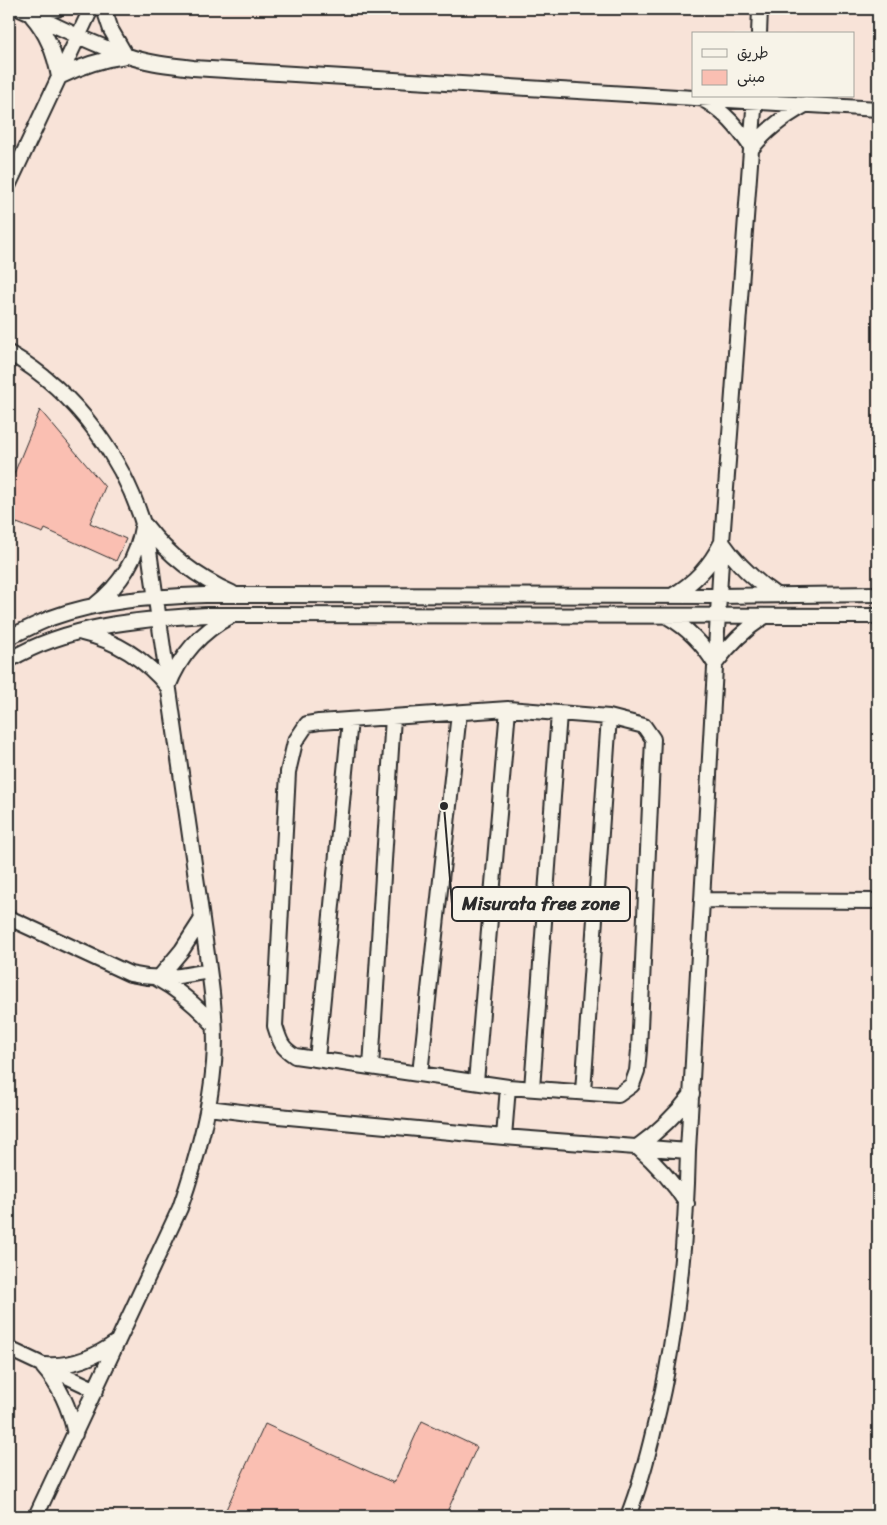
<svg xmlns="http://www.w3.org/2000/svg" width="887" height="1525" font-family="Sriracha,'Playpen Sans Arabic',sans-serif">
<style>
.built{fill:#f8e3d8;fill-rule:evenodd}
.building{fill:#fabfb2;stroke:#2b2b2b}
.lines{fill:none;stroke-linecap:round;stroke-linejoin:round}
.minor-casing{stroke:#2b2b2b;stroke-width:18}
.minor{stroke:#f7f3e8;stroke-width:14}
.leader{fill:none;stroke:#2b2b2b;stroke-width:2}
.callout-dot{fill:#2b2b2b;stroke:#f7f3e8;stroke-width:2}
.callout{fill:#f7f3e8;stroke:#2b2b2b;stroke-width:2}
.callout-label{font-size:19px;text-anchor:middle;font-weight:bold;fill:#2b2b2b}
</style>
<rect width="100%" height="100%" fill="#f7f3e8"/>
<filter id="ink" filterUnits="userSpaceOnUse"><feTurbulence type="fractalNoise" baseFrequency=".02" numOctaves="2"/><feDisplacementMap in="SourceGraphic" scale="10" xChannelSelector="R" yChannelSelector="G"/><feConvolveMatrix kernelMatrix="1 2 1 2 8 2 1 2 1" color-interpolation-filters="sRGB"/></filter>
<g filter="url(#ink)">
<path class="built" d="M9 9H878V1516H9ZM693 34H853V96H693Z"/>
<path class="building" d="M40 410 105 487 90 523 126 539 116 561 45 529 43 533 17 523 9 542V486Z
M422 1421 477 1447 445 1516H223L265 1424 394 1483Z"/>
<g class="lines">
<defs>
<path id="minor" d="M20 9C55 25 89 43 125 55 147 63 170 65 193 68L878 109
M30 13 57 9
M32 16C48 34 55 54 59 77 81 66 102 59 126 56L111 30 104 9
M759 34 760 9
M704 100C725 112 738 128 752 148 767 129 785 116 805 105L804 104
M9 184 91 9
M9 353C77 392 127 462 147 537L202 919C208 965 218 1016 214 1063 210 1113 196 1162 180 1208L36 1516
M146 526C169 556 198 578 232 593
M672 596C695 582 710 566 722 542 737 564 754 580 776 595
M95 605C120 585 137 560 142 527
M668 617C689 629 703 644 715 664 729 645 744 630 764 617
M82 633C117 641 145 659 168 687 180 655 200 632 231 616
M9 637C23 631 36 624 51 618 100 600 153 597 205 595L719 596 878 594
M9 660C68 625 140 619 207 615L878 616
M508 709 609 717 644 726 653 739 639 1050 637 1071 632 1085 618 1095 508 1087 295 1056C281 1047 280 1042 275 1026L288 772 295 742 307 724 319 722Z
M703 900 878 901
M9 918 130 974C160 981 180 976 209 971
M202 919 182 950 158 979C180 991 197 1006 214 1025
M317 1059 350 720
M371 1067 393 717
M420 1074 459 713
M476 1082 508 709
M532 1089 559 713
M583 1092 609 717
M208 1108 257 1114 504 1137 688 1151
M504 1137 508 1087
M687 1204C673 1182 657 1164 637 1147 658 1132 676 1115 692 1094
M9 1349 96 1390
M45 1365C73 1367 96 1357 118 1341
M43 1367C61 1387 70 1409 75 1434
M628 1516C639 1488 647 1459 654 1429 677 1338 686 1245 688 1151L722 542 755 96"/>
</defs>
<use href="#minor" class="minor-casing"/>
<use href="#minor" class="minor"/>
</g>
</g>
<path class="leader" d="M444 806L452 904"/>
<circle class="callout-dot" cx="444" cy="806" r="5"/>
<rect class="callout" x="452" y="887" width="178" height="34" rx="5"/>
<g class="callout-label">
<text x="541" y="910">Misurata free zone</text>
</g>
<rect width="887" height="1525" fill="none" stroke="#f7f3e8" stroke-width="30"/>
<rect x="15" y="15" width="857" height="1495" fill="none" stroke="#2b2b2b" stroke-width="2" filter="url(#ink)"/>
<rect x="692" y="32" width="162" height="65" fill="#f7f3e8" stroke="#a5a39c"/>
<rect x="702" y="49" width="25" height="8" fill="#f7f3e8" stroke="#a5a39c"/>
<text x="737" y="58" font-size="15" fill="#2b2b2b">طريق</text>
<rect x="702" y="70" width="25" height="15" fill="#fabfb2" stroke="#a5a39c"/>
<text x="737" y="82" font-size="15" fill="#2b2b2b">مبنى</text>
</svg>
